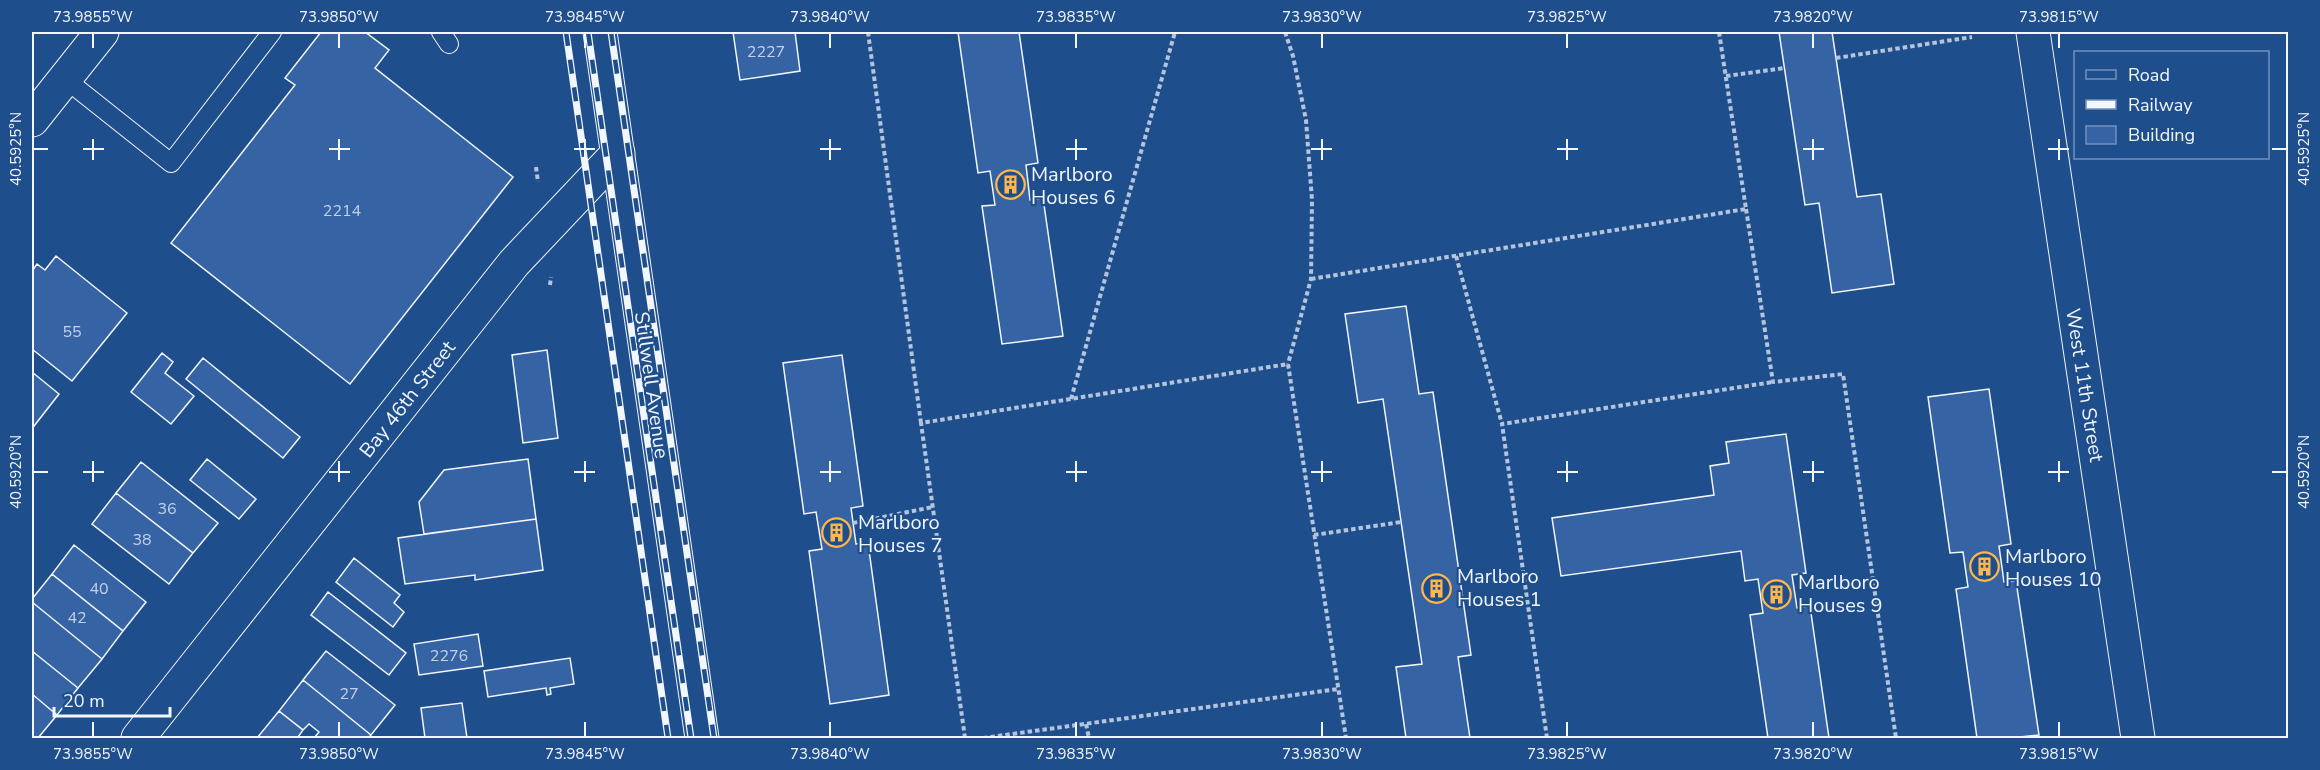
<svg xmlns="http://www.w3.org/2000/svg" width="2320" height="770" font-family="'Nunito Sans',sans-serif">
<style>
.building{fill:#3563a3;stroke:#f2f6ff;stroke-width:1.5}
.lines{fill:none;stroke-linecap:round;stroke-linejoin:round}
.lane-casing{stroke:#f2f6ff;stroke-width:20}
.street-casing{stroke:#f2f6ff;stroke-width:35}
.secondary-casing{stroke:#f2f6ff;stroke-width:35}
.path{stroke:#b3c4dc;stroke-width:4;stroke-dasharray:4.5 3;stroke-linecap:butt}
.lane{stroke:#1f4e8c;stroke-width:18}
.street{stroke:#1f4e8c;stroke-width:33}
.secondary{stroke:#1f4e8c;stroke-width:33}
.rail-casing{stroke:#f2f6ff;stroke-width:7}
.rail{stroke:#1f4e8c;stroke-width:4.5;stroke-dasharray:14;stroke-linecap:butt}
.ticks{fill:none;stroke:#f2f6ff;stroke-width:2}
.labels{text-anchor:middle;stroke-width:4.5;stroke-linejoin:round;paint-order:stroke}
.number-label{font-size:16px;fill:#c3d1e8}
.poi-label{font-size:20px;fill:#f2f6ff;stroke:#1f4e8c;text-anchor:start}
.street-label{font-size:20px;fill:#f2f6ff;stroke:#1f4e8c}
.neatline{fill:none;stroke:#f2f6ff;stroke-width:2}
.ticks-label{font-size:15px;text-anchor:middle;fill:#f2f6ff}
</style>
<rect width="100%" height="100%" fill="#1f4e8c"/>
<path class="building" d="M321 32H365L389 50 375 68 513 177 350 384 171 243 295 85 285 78Z
M733 32H795L800 71 740 80Z
M958 32H1019L1038 163 1026 165 1030 200 1043 198 1063 336 1002 344 982 206 995 205 990 171 978 173Z
M1779 32H1832L1857 197 1881 194 1894 284 1832 293 1819 203 1805 205Z
M56 256 127 313 72 381 32 349V271L37 264 45 270Z
M1406 306 1419 394 1433 392 1471 655 1458 657 1470 738H1406L1396 667 1422 664 1383 399 1358 403 1345 314Z
M547 350 558 438 523 443 512 355Z
M162 353 173 362 165 373 194 396 171 424 131 392Z
M842 355 863 506 851 508 856 544 868 543 889 695 830 704 809 551 822 549 816 512 804 514 783 363Z
M203 358 300 437 283 458 186 379Z
M32 372 59 394 34 426 32 424Z
M1989 389 2011 544 1999 546 2004 582 2016 581 2039 735 2010 738H1977L1956 589 1968 587 1963 552 1950 553 1928 397Z
M1786 434 1806 573 1792 575 1797 608 1810 606 1829 738H1768L1750 615 1763 613 1758 579 1745 581 1741 551 1561 576 1552 518 1714 495 1710 466 1729 463 1726 442Z
M207 459 256 499 239 519 190 480Z
M528 459 536 519 424 534 419 502 444 470Z
M141 462 218 523 193 553 116 493Z
M116 493 193 553 169 584 92 524Z
M536 519 543 570 475 580V575L405 584 398 538Z
M74 545 146 602 123 631 52 574Z
M354 558 400 595 394 603 404 612 393 627 336 582Z
M52 574 123 631 102 659 32 602V599Z
M328 592 406 653 389 675 311 615Z
M32 602 102 659 78 688 32 651Z
M478 634 483 666 419 675 414 644Z
M32 651 78 688 57 715 32 694Z
M326 651 395 705 371 735 303 680Z
M570 658 574 684 550 688 551 694 547 695 546 688 488 697 484 671Z
M303 680 371 735 368 738H314L319 732 309 724 303 730 279 711Z
M32 694 57 715 38 738H32Z
M462 703 467 738H425L421 708Z
M279 711 303 730 298 737 301 738H257Z"/>
<g class="lines">
<defs>
<path id="lane" d="M441 32 449 44
M64 78 171 163 272 32"/>
<path id="street" d="M2033 32 2138 738
M32 120 102 32
M138 738 514 263 618 153"/>
<path id="secondary" d="M600 32 702 738"/>
</defs>
<use href="#lane" class="lane-casing"/>
<use href="#street" class="street-casing"/>
<use href="#secondary" class="secondary-casing"/>
<path class="path" d="M868 32 921 423
M1285 32 1293 56 1306 120 1312 200 1311 279 1288 364
M1836 58 1972 37
M1726 76 1785 68
M536 167 538 182
M1746 209 1773 382 1843 374 1896 738
M1456 256 1502 424
M1311 279 1746 209 1719 32
M550 285 551 277
M1071 399 1175 32
M853 523 933 507
M1314 535 1401 522
M1086 724 1089 738
M965 738 921 423 1288 364 1346 738
M983 738 1338 689
M1547 738 1502 424 1773 382"/>
<use href="#lane" class="lane"/>
<use href="#street" class="street"/>
<use href="#secondary" class="secondary"/>
<defs>
<path id="rail" d="M566 32 668 738
M588 32 691 738
M611 32 714 738"/>
</defs>
<use href="#rail" class="rail-casing"/>
<use href="#rail" class="rail"/>
</g>
<path class="ticks" d="M93 33V48M339 33V48M585 33V48M830 33V48M1076 33V48M1322 33V48M1567 33V48M1813 33V48M2059 33V48M93 139V160M339 139V160M585 139V160M830 139V160M1076 139V160M1322 139V160M1567 139V160M1813 139V160M2059 139V160M33 149H48M83 149H104M329 149H350M574 149H595M820 149H841M1066 149H1087M1311 149H1332M1557 149H1578M1803 149H1824M2048 149H2069M2272 149H2287M93 461V482M339 461V482M585 461V482M830 461V482M1076 461V482M1322 461V482M1567 461V482M1813 461V482M2059 461V482M33 472H48M83 472H104M329 472H350M574 472H595M820 472H841M1066 472H1087M1311 472H1332M1557 472H1578M1803 472H1824M2048 472H2069M2272 472H2287M93 722V737M339 722V737M585 722V737M830 722V737M1076 722V737M1322 722V737M1567 722V737M1813 722V737M2059 722V737"/>
<defs>
<symbol id="building-ring" viewBox="-11 -11 22 22"><circle r="9.5" fill="#1f4e8c" stroke="#ffb74d" stroke-width="1.5"/><path d="M-4-6H4V6H1V3H-1V6H-4ZM-2.5-4.3h1.7v1.8h-1.7ZM.8-4.3h1.7v1.8H.8ZM-2.5-1h1.7V.8h-1.7ZM.8-1h1.7V.8H.8Z" fill="#ffb74d"/></symbol>
</defs>
<g fill-rule="evenodd">
<use href="#building-ring" x="994" y="168" width="33" height="33"/>
<use href="#building-ring" x="820" y="516" width="33" height="33"/>
<use href="#building-ring" x="1968" y="550" width="33" height="33"/>
<use href="#building-ring" x="1420" y="572" width="33" height="33"/>
<use href="#building-ring" x="1760" y="578" width="33" height="33"/>
</g>
<g class="labels">
<g class="number-label">
<text x="766" y="57">2227</text>
<text x="342" y="216">2214</text>
<text x="72" y="337">55</text>
<text x="167" y="514">36</text>
<text x="142" y="545">38</text>
<text x="99" y="594">40</text>
<text x="77" y="623">42</text>
<text x="449" y="661">2276</text>
<text x="349" y="699">27</text>
</g>
<g class="poi-label">
<text x="1031" y="181">Marlboro<tspan x="1031" dy="23">Houses 6</tspan></text>
<text x="858" y="529">Marlboro<tspan x="858" dy="23">Houses 7</tspan></text>
<text x="2005" y="563">Marlboro<tspan x="2005" dy="23">Houses 10</tspan></text>
<text x="1457" y="583">Marlboro<tspan x="1457" dy="23">Houses 1</tspan></text>
<text x="1798" y="589">Marlboro<tspan x="1798" dy="23">Houses 9</tspan></text>
</g>
<g class="street-label">
<text transform="translate(652 385) rotate(82)" y="7">Stillwell Avenue</text>
<text transform="translate(2085 385) rotate(81)" y="7">West 11th Street</text>
<text transform="translate(407 399) rotate(-52)" y="7">Bay 46th Street</text>
</g>
</g>
<rect width="2320" height="770" fill="none" stroke="#1f4e8c" stroke-width="66"/>
<rect x="2074" y="51" width="195" height="108" fill="#1f4e8c" stroke="#7391ba" stroke-width="1.5"/>
<rect x="2086" y="70" width="30" height="9" fill="#1f4e8c" stroke="#7391ba" stroke-width="1.5"/>
<text x="2128" y="81" font-size="18" fill="#f2f6ff">Road</text>
<rect x="2086" y="100" width="30" height="9" fill="#f2f6ff" stroke="#7391ba" stroke-width="1.5"/>
<text x="2128" y="111" font-size="18" fill="#f2f6ff">Railway</text>
<rect x="2086" y="126" width="30" height="18" fill="#3563a3" stroke="#7391ba" stroke-width="1.5"/>
<text x="2128" y="141" font-size="18" fill="#f2f6ff">Building</text>
<path d="M54 707v9h116v-9" fill="none" stroke="#f2f6ff" stroke-width="3"/>
<text x="63" y="707" font-size="18" fill="#f2f6ff" stroke="#1f4e8c" stroke-width="4.5" paint-order="stroke">20 m</text>
<rect x="33" y="33" width="2254" height="704" class="neatline"/>
<g class="ticks-label">
<text x="93" y="22">73.9855°W</text>
<text x="339" y="22">73.9850°W</text>
<text x="585" y="22">73.9845°W</text>
<text x="830" y="22">73.9840°W</text>
<text x="1076" y="22">73.9835°W</text>
<text x="1322" y="22">73.9830°W</text>
<text x="1567" y="22">73.9825°W</text>
<text x="1813" y="22">73.9820°W</text>
<text x="2059" y="22">73.9815°W</text>
<text transform="translate(16 149) rotate(-90)" y="5">40.5925°N</text>
<text transform="translate(2304 149) rotate(-90)" y="5">40.5925°N</text>
<text transform="translate(16 472) rotate(-90)" y="5">40.5920°N</text>
<text transform="translate(2304 472) rotate(-90)" y="5">40.5920°N</text>
<text x="93" y="759">73.9855°W</text>
<text x="339" y="759">73.9850°W</text>
<text x="585" y="759">73.9845°W</text>
<text x="830" y="759">73.9840°W</text>
<text x="1076" y="759">73.9835°W</text>
<text x="1322" y="759">73.9830°W</text>
<text x="1567" y="759">73.9825°W</text>
<text x="1813" y="759">73.9820°W</text>
<text x="2059" y="759">73.9815°W</text>
</g>
</svg>
